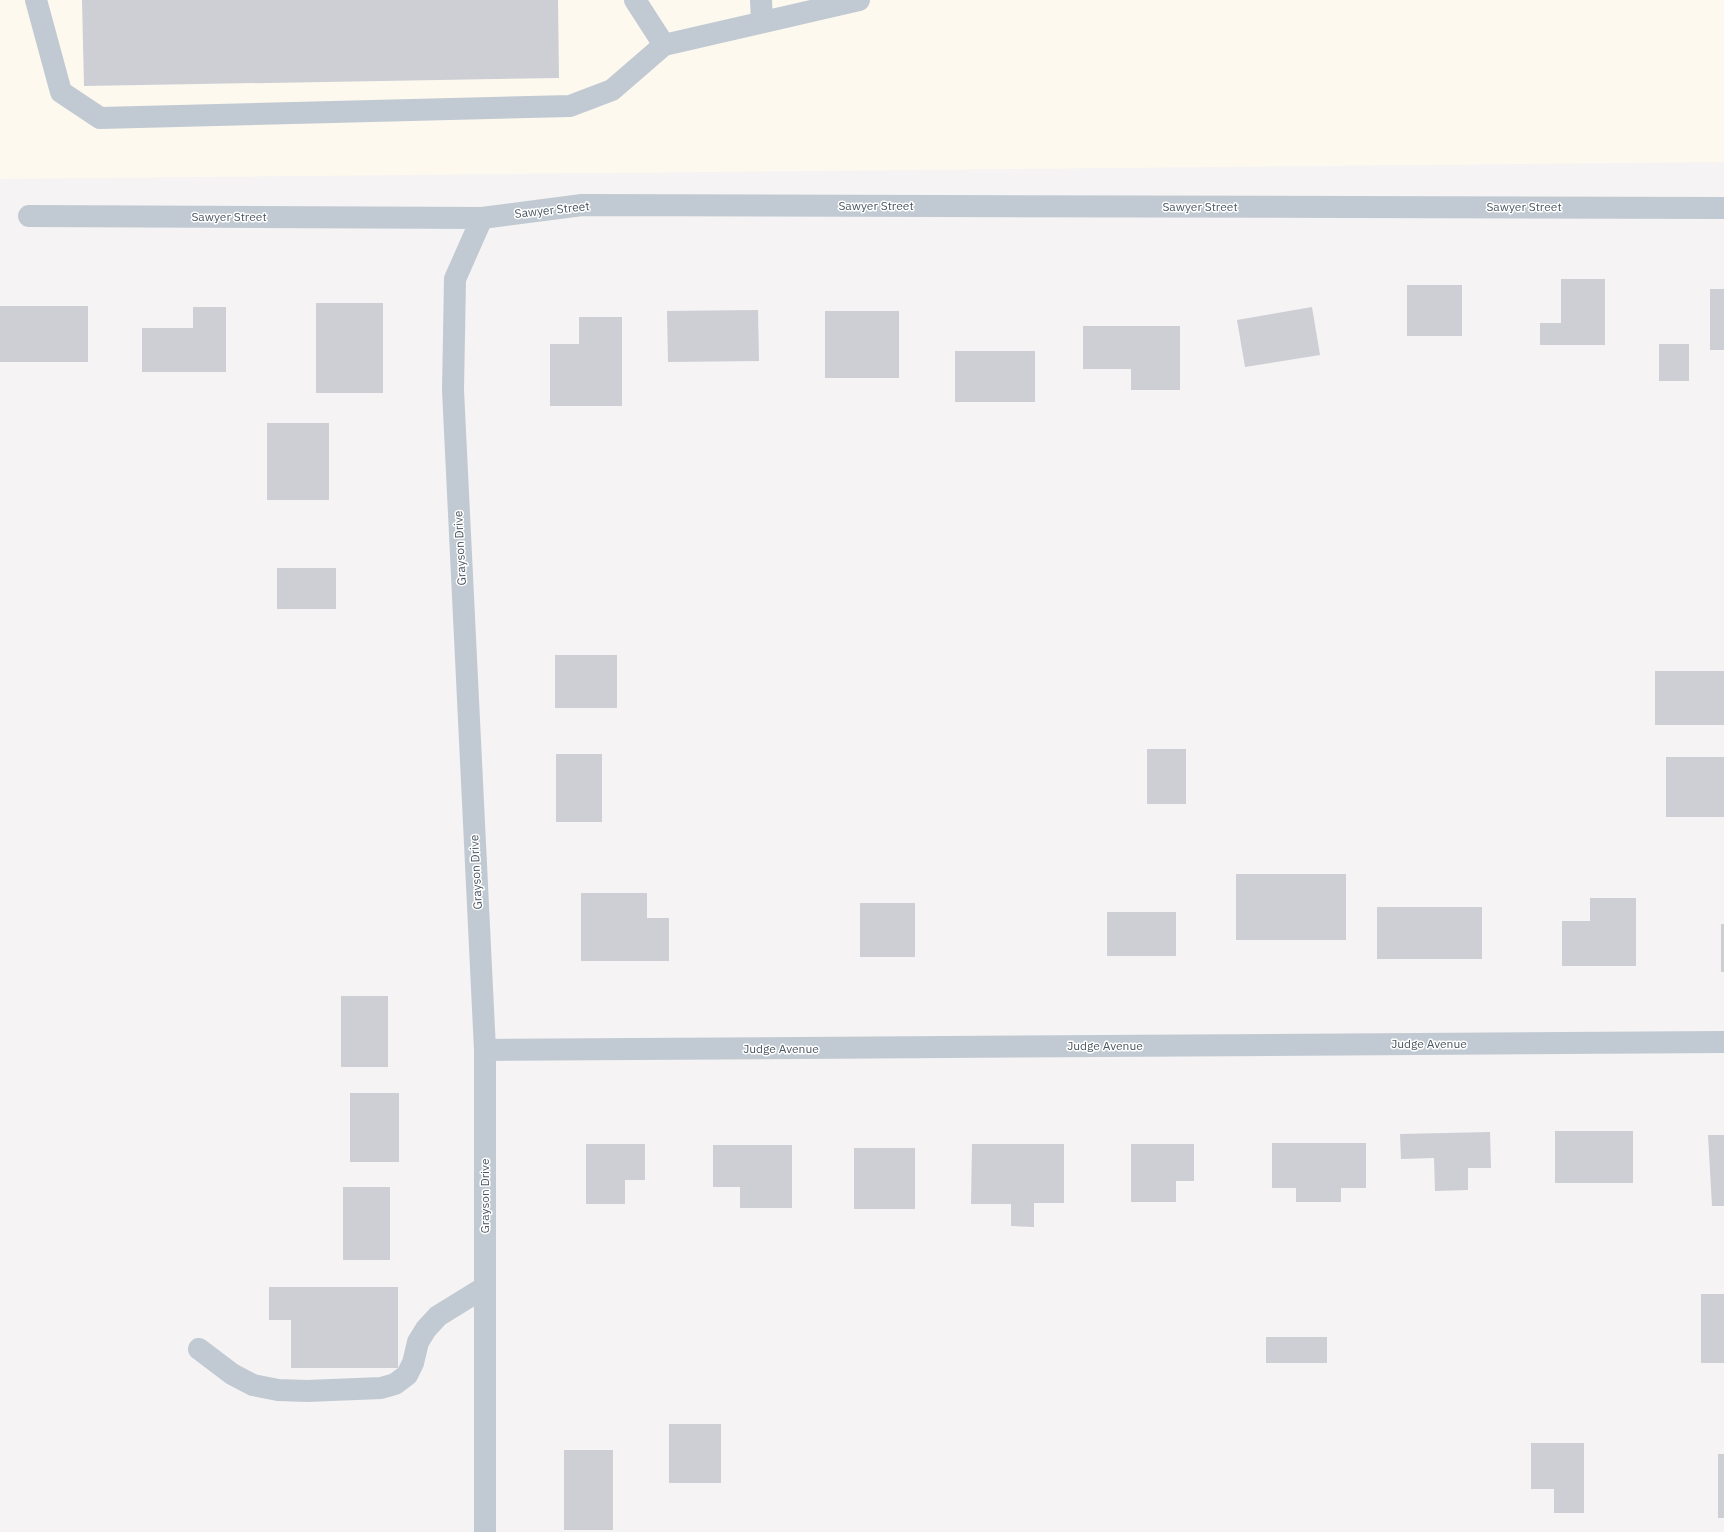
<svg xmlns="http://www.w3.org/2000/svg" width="1724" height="1532" font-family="'IBM Plex Sans',sans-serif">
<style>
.commercial{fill:#fdf9ef}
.building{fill:#cdcfd5}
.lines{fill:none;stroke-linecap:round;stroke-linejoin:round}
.minor{stroke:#c1cad2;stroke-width:22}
.labels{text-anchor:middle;stroke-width:3;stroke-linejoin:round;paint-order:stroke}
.street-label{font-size:12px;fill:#4a5661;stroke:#fff}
</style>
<rect width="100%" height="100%" fill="#f5f3f3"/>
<path class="commercial" d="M0 0H1724V162L0 179Z"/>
<path class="building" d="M82 0H558L559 78 84 86Z
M1561 279H1605V345H1540V323H1561Z
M1407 285H1462V336H1407Z
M1710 289H1724V350H1710Z
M316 303H383V393H316Z
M0 306H88V362H0Z
M193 307H226V372H142V328H193Z
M1312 307 1320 355 1245 367 1237 320Z
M758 310 759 361 668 362 667 311Z
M825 311H899V378H825Z
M579 317H622V406H550V344H579Z
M1083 326H1180V390H1131V369H1083Z
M1659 344H1689V381H1659Z
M955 351H1035V402H955Z
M267 423H329V500H267Z
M277 568H336V609H277Z
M555 655H617V708H555Z
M1655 671H1724V725H1655Z
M1147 749H1186V804H1147Z
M556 754H602V822H556Z
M1666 757H1724V817H1666Z
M1236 874H1346V940H1236Z
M581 893H647V918H669V961H581Z
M1590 898H1636V966H1562V921H1590Z
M860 903H915V957H860Z
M1377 907H1482V959H1377Z
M1107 912H1176V956H1107Z
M1721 924H1724V972H1721Z
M341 996H388V1067H341Z
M350 1093H399V1162H350Z
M1555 1131H1633V1183H1555Z
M1490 1132 1491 1168H1468V1190L1435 1191 1434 1158 1401 1159 1400 1134Z
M1708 1135H1724V1206H1712Z
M1272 1143H1366V1188H1341V1202H1296V1188H1272Z
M586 1144H645V1180H625V1204H586Z
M972 1144H1064V1203H1034V1227L1011 1226V1204H971Z
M1131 1144H1194V1181H1176V1202H1131Z
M713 1145H792V1208H740V1187H713Z
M854 1148H915V1209H854Z
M343 1187H390V1260H343Z
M269 1287H398V1368H291V1320H269Z
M1701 1294H1724V1363H1701Z
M1266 1337H1327V1363H1266Z
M669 1424H721V1483H669Z
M1531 1443H1584V1513H1554V1489H1531Z
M564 1450H613V1530H564Z
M1718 1454H1724V1518H1718Z"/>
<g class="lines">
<path class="minor" d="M36 0 61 92 100 118 570 106 612 90 664 45 859 0
M635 0 664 45
M761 0 762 22
M29 216 482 218 582 205 1724 208
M482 218 455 279 453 390 485 1050V1532
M485 1050 1724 1042
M199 1349 232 1374 253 1385 278 1390 307 1391 381 1388 395 1384 407 1375 413 1363 418 1342 426 1329 438 1316 485 1287"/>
</g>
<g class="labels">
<g class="street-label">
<text x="876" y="210">Sawyer Street</text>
<text x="1200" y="211">Sawyer Street</text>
<text x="1524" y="211">Sawyer Street</text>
<text transform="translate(552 210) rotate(-6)" y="4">Sawyer Street</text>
<text x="229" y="221">Sawyer Street</text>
<text transform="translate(460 548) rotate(-93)" y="4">Grayson Drive</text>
<text transform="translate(476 872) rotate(-93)" y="4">Grayson Drive</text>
<text x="1429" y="1048">Judge Avenue</text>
<text x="1105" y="1050">Judge Avenue</text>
<text x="781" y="1053">Judge Avenue</text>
<text transform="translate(485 1196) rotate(-90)" y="4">Grayson Drive</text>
</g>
</g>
</svg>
